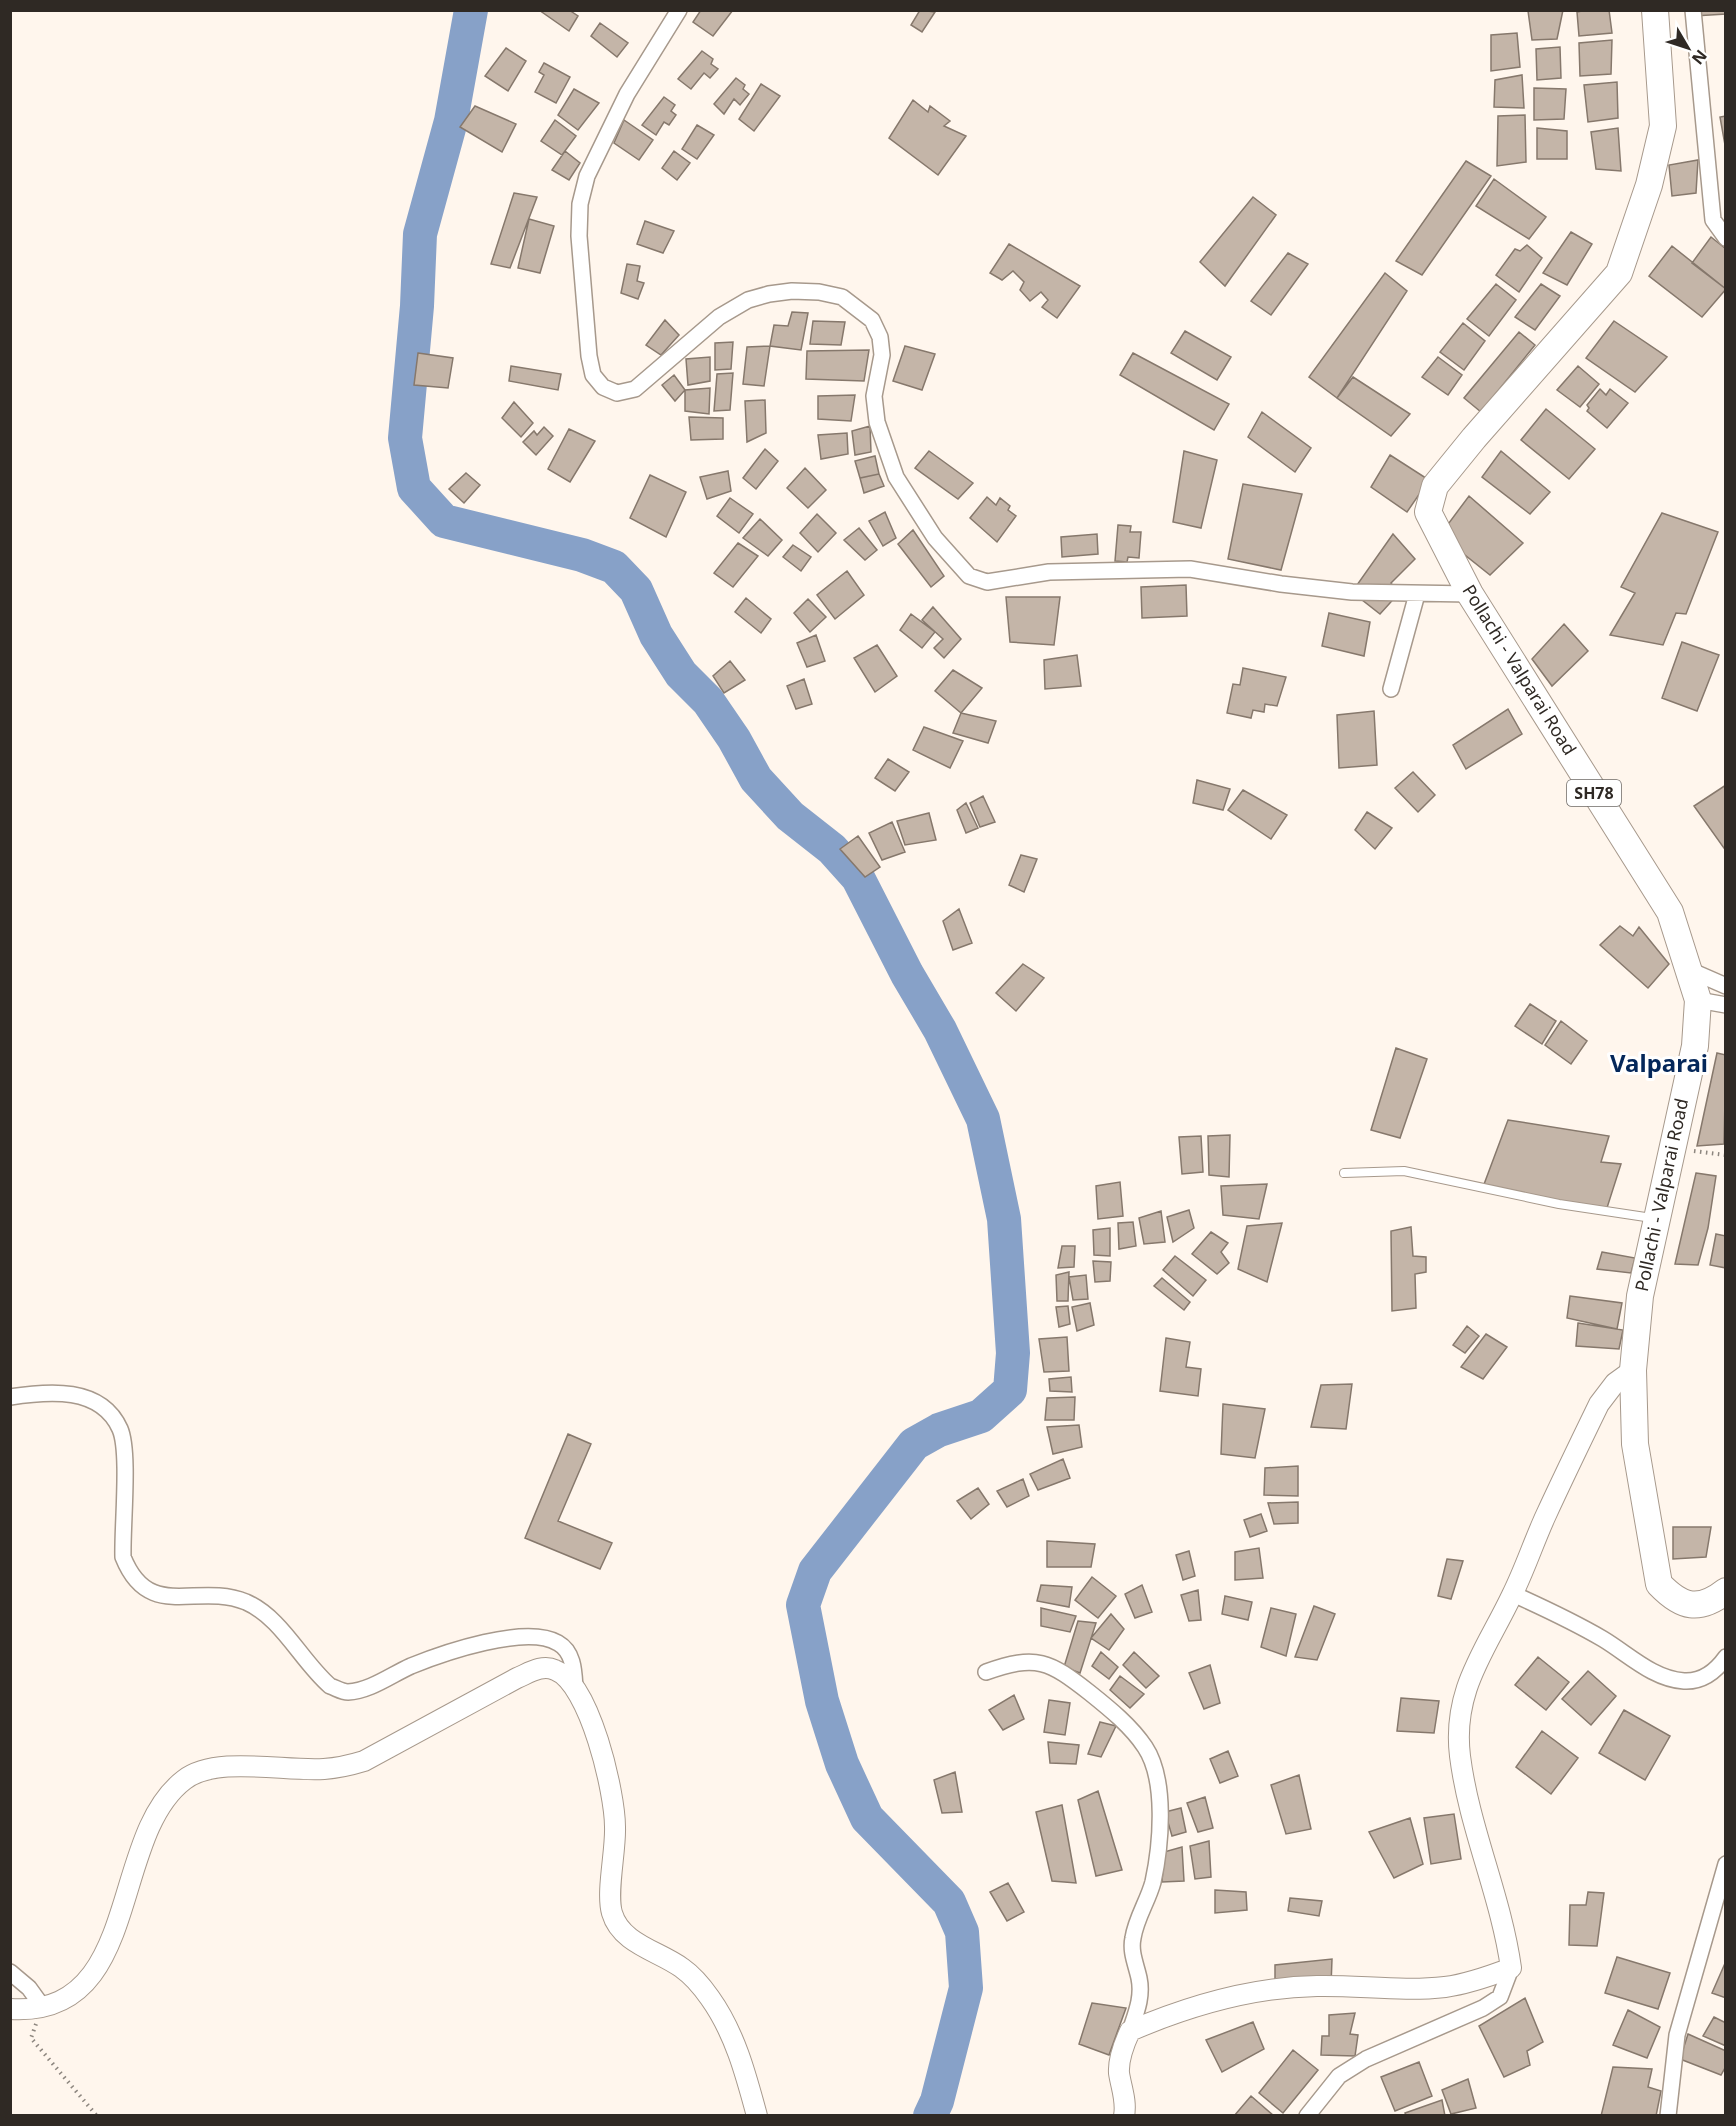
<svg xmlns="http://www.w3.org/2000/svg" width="1736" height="2126" font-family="'Noto Sans',sans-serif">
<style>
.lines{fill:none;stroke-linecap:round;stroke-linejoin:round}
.river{stroke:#87a1c8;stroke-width:34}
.building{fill:#c4b5a8;stroke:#86786c;stroke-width:1.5}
.service-casing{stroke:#a7998c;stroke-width:10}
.minor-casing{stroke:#a7998c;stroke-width:18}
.tertiary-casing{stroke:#a7998c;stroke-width:22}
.primary-casing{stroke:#a7998c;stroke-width:28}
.path{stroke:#8d867f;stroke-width:4;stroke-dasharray:1.5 4.5;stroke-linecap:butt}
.service{stroke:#fff;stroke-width:8}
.minor{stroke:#fff;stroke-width:15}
.tertiary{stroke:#fff;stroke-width:20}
.primary{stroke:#fff;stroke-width:26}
.labels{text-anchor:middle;stroke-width:6;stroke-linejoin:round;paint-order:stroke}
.shield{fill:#fff;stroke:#6d6966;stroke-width:1.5}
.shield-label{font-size:16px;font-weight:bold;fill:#2f2924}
.street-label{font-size:18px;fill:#2f2924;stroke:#fff}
.district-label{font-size:24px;font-weight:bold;fill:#04275a;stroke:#fff}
</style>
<rect width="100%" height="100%" fill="#fff6ed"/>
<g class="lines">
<path class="river" d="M471 10 451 121 420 234 417 306 405 438 414 488 444 521 582 555 614 567 636 590 656 635 681 674 708 701 734 739 756 779 790 816 832 849 858 878 907 974 940 1030 983 1119 1004 1219 1013 1353 1010 1390 981 1416 939 1430 914 1444 815 1571 803 1605 822 1701 842 1764 867 1818 949 1902 962 1932 966 1988 937 2101 930 2116"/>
</g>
<path class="building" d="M539 10H569L578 16 569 31Z
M701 10H733L713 36 693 22Z
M920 10 935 12 922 32 911 25Z
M1563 10 1557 39 1532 40 1528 11Z
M1587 10H1609L1612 33 1579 36 1577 12Z
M1693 10H1726V14L1694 16Z
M600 23 628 43 617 57 591 36Z
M1517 33 1520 67 1491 71V35Z
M1612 40 1611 74 1580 76 1579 43Z
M1560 47 1561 78 1537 80 1536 49Z
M506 48 526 61 508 91 485 76Z
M702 51 713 59 711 64 718 69 710 78 704 73 691 89 678 79Z
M544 63 570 77 556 103 535 92 544 75 539 72Z
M1522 75 1524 108 1494 107 1495 80Z
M736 78 745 85 743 89 749 94 740 105 734 99 724 114 714 104Z
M1617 82 1618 118 1588 122 1584 85Z
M761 84 780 96 754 131 739 119Z
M1534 88 1566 89 1564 119 1534 120Z
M574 89 599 103 578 130 558 115Z
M664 97 675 105 671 111 676 115 669 125 664 122 656 135 642 125Z
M913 100 928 112 930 106 950 121 944 126 966 136 938 175 889 138Z
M475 106 516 124 502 152 460 127Z
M1525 115 1526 162 1497 166 1498 116Z
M1726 116V144L1725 145 1720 117Z
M555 120 576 136 562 155 541 141Z
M624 120 653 140 639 160 614 143Z
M697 125 714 135 697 159 682 149Z
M1537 128 1567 131V159H1537Z
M1618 128 1621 171 1596 169 1591 132Z
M565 151 580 163 569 180 552 170Z
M674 151 690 163 677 180 662 168Z
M1698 160 1696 193 1672 196 1669 165Z
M1466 161 1491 176 1422 275 1396 261Z
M1494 179 1546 217 1529 239 1476 206Z
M514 193 537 197 510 268 491 264Z
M1253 197 1276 215 1225 286 1200 262Z
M529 219 554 226 540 273 518 268Z
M645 221 674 231 663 253 637 244Z
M1571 232 1592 244 1567 285 1543 273Z
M1711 237 1726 249V289L1692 263Z
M1009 244 1080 286 1057 318 1042 307 1048 300 1041 292 1030 301 1020 290 1024 282 1013 271 1002 280 990 273Z
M1527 245 1542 258 1519 292 1496 275 1515 249 1520 251Z
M1672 246 1726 289 1702 317 1649 276Z
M1288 253 1308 264 1271 315 1251 301Z
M627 264 640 266 637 281 644 283 638 299 621 293Z
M1385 273 1407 291 1337 398 1309 377Z
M1496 284 1516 300 1489 336 1467 319Z
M1541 284 1560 296 1535 330 1515 317Z
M792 312 808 313 801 350 770 346 774 325 788 326Z
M665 320 679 335 661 355 646 345Z
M813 321 845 322 841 345 810 344Z
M1614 321 1667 357 1635 392 1586 358Z
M1463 323 1485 341 1464 370 1440 352Z
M1185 331 1231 357 1217 380 1171 353Z
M1519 332 1535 345 1481 412 1464 398Z
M733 342 731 369 715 370V343Z
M770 346 764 386 743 384 747 347Z
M905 346 935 354 922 390 893 381Z
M869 350 864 381 806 379 807 351Z
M418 353 453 358 448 388 414 385Z
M1133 353 1229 404 1214 430 1120 375Z
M710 357V381L688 385 686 359Z
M1438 357 1462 375 1448 395 1422 377Z
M511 366 561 374 558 390 509 381Z
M1578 366 1599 384 1580 407 1557 390Z
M733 373 730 410 714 411 717 374Z
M674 375 685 390 675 401 662 385Z
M1353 377 1410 414 1391 436 1337 398Z
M710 388 709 414 685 411V390Z
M1600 389 1606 395 1610 389 1628 403 1607 428 1587 411 1589 408 1587 405Z
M855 395 851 421 818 419V396Z
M765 400 766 433 747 442 745 401Z
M514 402 533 423 521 437 502 418Z
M1546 409 1595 449 1569 479 1521 440Z
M1262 412 1311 448 1295 472 1248 437Z
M689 417 723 418V439L691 440Z
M870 426 871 452 855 455 852 431Z
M544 427 553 436 536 455 523 442 534 431 537 435Z
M569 429 595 441 570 482 548 469Z
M847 433 848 454 821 459 818 435Z
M765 449 778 461 756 489 743 478Z
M929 451 973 483 958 499 915 468Z
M1184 451 1217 460 1201 528 1173 522Z
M1501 451 1550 492 1530 514 1482 477Z
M1390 455 1429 480 1407 512 1371 487Z
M875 456 879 474 860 478 855 461Z
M805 468 826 490 808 508 787 488Z
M728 471 731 491 707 499 700 477Z
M466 473 480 485 464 503 449 489Z
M879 474 884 486 864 493 860 478Z
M650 475 686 492 666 537 630 518Z
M1243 484 1302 494 1281 570 1228 559Z
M1469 496 1523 543 1490 575 1440 535Z
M987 497 996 505 1000 498 1010 506 1008 510 1016 516 997 542 970 518Z
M730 498 753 514 739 533 717 516Z
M885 512 896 538 883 546 869 521Z
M1662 513 1718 532 1686 614 1676 613 1663 645 1610 635 1635 593 1621 587Z
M817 514 836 533 818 552 800 533Z
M760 519 782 540 768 556 743 538Z
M1118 525 1131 526 1130 532H1141L1139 558 1128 557 1127 562 1115 561Z
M859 528 877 550 865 560 844 540Z
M913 530 944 576 931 587 898 544Z
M1097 534 1098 554 1062 557 1061 537Z
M1393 534 1415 559 1391 583 1399 593 1380 614 1352 592Z
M738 543 758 556 733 587 714 573Z
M793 545 811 557 801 571 783 557Z
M847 571 864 595 835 619 817 595Z
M1186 585 1187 616 1142 618 1141 587Z
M1006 597H1060L1054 645 1010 642Z
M746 598 771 619 761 633 735 612Z
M808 599 826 617 810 632 794 613Z
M933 607 961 639 944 658 934 648 943 639 922 620Z
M1329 613 1370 622 1364 656 1322 646Z
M911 614 935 632 922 648 900 630Z
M1564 624 1588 651 1552 686 1532 659Z
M816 635 825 661 807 667 797 643Z
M1682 642 1719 655 1697 711 1662 698Z
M877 645 897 676 875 692 854 658Z
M1077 655 1081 686 1045 689 1044 660Z
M730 661 745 680 724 693 713 676Z
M1243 668 1286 677 1277 706 1265 704 1264 712 1253 710 1251 718 1227 713 1233 684 1240 685Z
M953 670 982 688 961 713 935 691Z
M804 679 812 704 796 709 787 686Z
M1508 709 1522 734 1466 769 1453 745Z
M1374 711 1377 765 1339 768 1337 715Z
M961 713 996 721 988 743 953 733Z
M924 727 963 741 950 768 913 750Z
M888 759 909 772 895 791 875 778Z
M1413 772 1435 795 1418 812 1395 788Z
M1197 780 1230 789 1223 810 1193 803Z
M1726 785V851L1694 806Z
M1243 790 1287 815 1271 839 1228 810Z
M983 796 995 822 980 827 970 803Z
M966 803 978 828 966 833 957 810Z
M1367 812 1392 828 1375 849 1355 830Z
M929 813 936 840 905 845 897 821Z
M892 822 905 852 882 860 869 833Z
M858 836 880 867 865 877 840 849Z
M1021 855 1037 859 1024 892 1009 885Z
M959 909 972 943 953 950 943 921Z
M1620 926 1633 936 1639 927 1669 964 1648 988 1600 945Z
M1023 964 1044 978 1016 1011 996 993Z
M1530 1004 1556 1021 1542 1044 1515 1026Z
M1561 1021 1587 1041 1571 1064 1545 1045Z
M1396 1048 1427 1059 1400 1138 1371 1130Z
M1717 1053 1726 1055 1724 1144 1697 1146Z
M1508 1120 1609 1136 1601 1162 1621 1164 1606 1211 1483 1187Z
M1230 1135 1229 1177 1209 1175 1208 1136Z
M1201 1136 1203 1172 1182 1174 1179 1137Z
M1696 1173 1716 1176 1708 1228 1698 1265 1675 1264Z
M1120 1182 1123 1216 1098 1219 1096 1186Z
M1267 1184 1259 1219 1223 1215 1221 1186Z
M1189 1210 1194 1228 1173 1242 1167 1217Z
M1161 1211 1165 1242 1144 1244 1139 1218Z
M1133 1222 1136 1246 1119 1249 1118 1223Z
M1282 1223 1267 1282 1238 1269 1247 1226Z
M1411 1227 1413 1256 1426 1257V1272L1415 1274 1416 1308 1392 1311 1391 1231Z
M1110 1228V1256L1094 1255 1093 1230Z
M1211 1232 1228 1243 1221 1252 1229 1263 1217 1274 1192 1254Z
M1716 1234 1726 1236V1268L1710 1265Z
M1062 1246H1075L1074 1267 1058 1268Z
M1602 1252 1635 1258 1631 1273 1597 1269Z
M1175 1256 1206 1280 1193 1296 1163 1270Z
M1093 1261 1111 1262 1110 1281 1095 1282Z
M1069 1272 1068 1301H1057L1056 1275Z
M1086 1275 1088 1299 1073 1300 1069 1277Z
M1162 1278 1190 1302 1184 1310 1154 1286Z
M1570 1296 1622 1303 1617 1329 1567 1318Z
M1090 1303 1094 1325 1077 1331 1072 1307Z
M1068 1306 1070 1324 1059 1327 1056 1307Z
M1578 1323 1623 1330 1619 1349 1576 1346Z
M1467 1326 1479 1336 1465 1353 1453 1345Z
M1486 1334 1507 1347 1483 1379 1461 1367Z
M1067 1337 1069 1371 1044 1372 1039 1339Z
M1166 1338 1190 1342 1186 1367 1201 1369 1198 1396 1160 1391Z
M1071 1377 1072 1392 1050 1391 1049 1379Z
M1352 1384 1346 1429 1311 1427 1321 1385Z
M1075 1397 1074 1420H1045L1047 1398Z
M1223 1404 1265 1409 1255 1458 1221 1454Z
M1079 1425 1082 1447 1053 1454 1047 1427Z
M568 1434 591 1444 558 1521 612 1543 600 1569 525 1538Z
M1063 1459 1070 1478 1038 1490 1030 1474Z
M1298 1466V1496L1264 1495 1265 1468Z
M1023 1479 1029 1496 1007 1507 997 1491Z
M978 1488 989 1504 971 1519 957 1501Z
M1298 1502V1523L1274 1524 1268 1503Z
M1261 1514 1267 1531 1250 1537 1244 1520Z
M1673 1527H1711L1706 1557 1673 1559Z
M1047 1541 1095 1544 1091 1567H1047Z
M1259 1548 1263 1578 1235 1580V1552Z
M1189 1551 1195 1576 1183 1580 1176 1555Z
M1447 1559 1463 1561 1451 1599 1438 1596Z
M1092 1577 1116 1596 1098 1618 1075 1600Z
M1041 1585 1072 1587 1069 1607 1037 1601Z
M1142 1585 1152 1612 1135 1618 1125 1594Z
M1198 1590 1201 1620 1189 1621 1181 1595Z
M1225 1596 1252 1602 1248 1620 1222 1614Z
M1314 1606 1335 1614 1317 1660 1295 1657Z
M1041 1608 1076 1616 1070 1632 1041 1626Z
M1271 1608 1296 1614 1286 1656 1261 1647Z
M1111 1614 1124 1629 1109 1650 1091 1638Z
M1078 1621 1096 1623 1080 1673 1064 1667Z
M1101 1652 1118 1667 1109 1679 1092 1666Z
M1134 1652 1159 1676 1146 1688 1123 1665Z
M1538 1657 1569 1682 1546 1710 1515 1685Z
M1210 1665 1220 1703 1204 1709 1189 1673Z
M1588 1671 1616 1696 1591 1725 1562 1699Z
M1120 1676 1144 1694 1130 1708 1110 1690Z
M1014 1695 1024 1719 1003 1730 989 1710Z
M1401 1698 1439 1701 1434 1733 1397 1731Z
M1049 1700 1070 1703 1065 1735 1044 1732Z
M1624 1710 1670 1736 1645 1780 1599 1753Z
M1100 1722 1116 1726 1101 1757 1088 1754Z
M1542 1731 1578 1758 1551 1794 1516 1767Z
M1048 1742 1079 1745 1076 1764 1050 1763Z
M1228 1751 1238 1776 1220 1783 1210 1759Z
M955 1772 962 1812 942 1813 934 1780Z
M1299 1775 1311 1829 1286 1834 1271 1785Z
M1098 1791 1122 1870 1096 1876 1078 1800Z
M1205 1797 1213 1828 1198 1832 1187 1803Z
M1062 1805 1076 1883 1052 1881 1036 1812Z
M1181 1808 1186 1832 1172 1836 1165 1812Z
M1454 1814 1461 1859 1431 1864 1424 1818Z
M1410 1818 1423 1864 1394 1878 1369 1832Z
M1209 1841 1211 1877 1195 1879 1190 1846Z
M1182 1847 1184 1881 1162 1882 1164 1852Z
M1008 1883 1024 1912 1007 1921 990 1892Z
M1215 1890 1246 1892 1247 1910 1215 1913Z
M1588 1892 1604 1893 1597 1946 1569 1945 1570 1905H1586Z
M1290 1898 1322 1901 1319 1916 1288 1911Z
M1617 1957 1670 1973 1658 2009 1605 1993Z
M1332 1959 1331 1986 1275 1988V1965Z
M1726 1961V1998L1712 1993Z
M1525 1998 1543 2042 1527 2051 1530 2065 1504 2077 1479 2026Z
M1092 2003 1126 2008 1109 2055 1079 2044Z
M1628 2010 1660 2027 1647 2058 1613 2045Z
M1355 2013 1350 2034 1358 2035 1355 2056 1321 2055 1322 2036H1329V2015Z
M1714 2017 1726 2023V2046L1703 2036Z
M1253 2022 1264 2049 1222 2072 1206 2040Z
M1688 2034 1726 2051V2066L1721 2075 1680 2059Z
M1293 2050 1318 2070 1283 2113 1259 2093Z
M1419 2062 1432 2096 1395 2111 1381 2077Z
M1613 2067 1652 2069 1648 2087 1661 2091 1656 2116H1601Z
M1468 2079 1476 2108 1451 2114 1442 2090Z
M1251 2096 1274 2116H1234Z
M1442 2100 1445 2116H1406L1405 2113Z"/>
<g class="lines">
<defs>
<path id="service" d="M1344 1173 1404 1171 1559 1204 1652 1218"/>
<path id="minor" d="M679 10 627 94 587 176 580 204 579 236 589 356 593 375 603 387 617 393 635 389 719 317 748 300 769 294 792 291 819 292 842 297 872 320 880 337 882 355 874 396 877 422 896 477 935 538 969 576 987 582 1049 572 1190 569 1281 584 1352 592 1470 594
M1693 10 1713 220 1726 238
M1391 689 1417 594
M1687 969 1726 986
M1698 1000 1726 1005
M10 1397C48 1391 101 1386 120 1429 130 1452 122 1527 123 1557 149 1622 196 1582 246 1602 282 1618 301 1661 330 1686 336 1688 342 1692 348 1692 370 1691 391 1675 411 1666 443 1653 526 1624 558 1643 574 1652 574 1672 575 1688
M1513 1594C1544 1608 1574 1622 1603 1639 1628 1654 1653 1679 1684 1681 1702 1682 1716 1671 1726 1657
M986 1672C1037 1654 1049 1661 1090 1693 1110 1709 1131 1726 1145 1747 1167 1780 1161 1845 1153 1882 1148 1901 1136 1918 1133 1938 1130 1952 1136 1964 1139 1978 1143 1997 1136 2013 1130 2031
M10 1972 29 1988 42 2006
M1307 2116 1339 2076 1366 2059 1483 2008 1500 1997 1511 1968
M1668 2116 1677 2035 1726 1864"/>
<path id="tertiary" d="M10 2009C143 2018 108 1838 184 1780 216 1755 285 1772 324 1769 338 1768 351 1765 364 1761L517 1678C529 1673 542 1664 555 1670 590 1683 615 1793 615 1827 616 1851 606 1892 612 1913 621 1944 659 1951 682 1968 692 1975 703 1988 710 1998 735 2033 746 2075 757 2116
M1124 2116C1127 2101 1121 2087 1119 2073 1118 2059 1124 2044 1130 2031 1188 2006 1254 1987 1317 1986 1359 1985 1402 1992 1445 1987 1468 1984 1490 1976 1511 1968 1501 1896 1469 1828 1460 1756 1452 1690 1486 1650 1512 1595 1525 1569 1534 1541 1546 1515 1563 1478 1581 1441 1599 1404L1615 1383 1633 1370"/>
<path id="primary" d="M1655 10 1663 126 1649 185 1619 273 1474 438 1435 486 1428 512 1470 594 1670 912 1698 1000 1695 1046 1640 1296 1633 1370 1635 1444 1659 1584C1682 1608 1699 1612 1726 1591"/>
</defs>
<use href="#service" class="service-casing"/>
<use href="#minor" class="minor-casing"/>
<use href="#tertiary" class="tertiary-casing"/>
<use href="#primary" class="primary-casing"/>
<path class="path" d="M1694 1151 1726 1155
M36 2024 31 2038 97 2116"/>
<use href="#service" class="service"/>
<use href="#minor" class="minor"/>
<use href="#tertiary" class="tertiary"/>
<use href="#primary" class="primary"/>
</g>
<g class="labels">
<rect class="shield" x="1567" y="780" width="54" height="26" rx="4.5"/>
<g class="shield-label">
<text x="1594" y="799">SH78</text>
</g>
<g class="street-label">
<text transform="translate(1519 670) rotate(58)" y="6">Pollachi - Valparai Road</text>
<text transform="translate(1662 1195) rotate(-78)" y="6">Pollachi - Valparai Road</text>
</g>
<g class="district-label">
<text x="1659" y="1072">Valparai</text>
</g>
</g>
<rect width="1736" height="2126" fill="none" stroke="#2f2924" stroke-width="24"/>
<g transform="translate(1688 48) rotate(129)" stroke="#ffffff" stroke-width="4.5" paint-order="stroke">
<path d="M0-4.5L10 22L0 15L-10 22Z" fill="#2f2924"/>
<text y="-9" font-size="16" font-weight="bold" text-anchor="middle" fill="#2f2924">N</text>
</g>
</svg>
